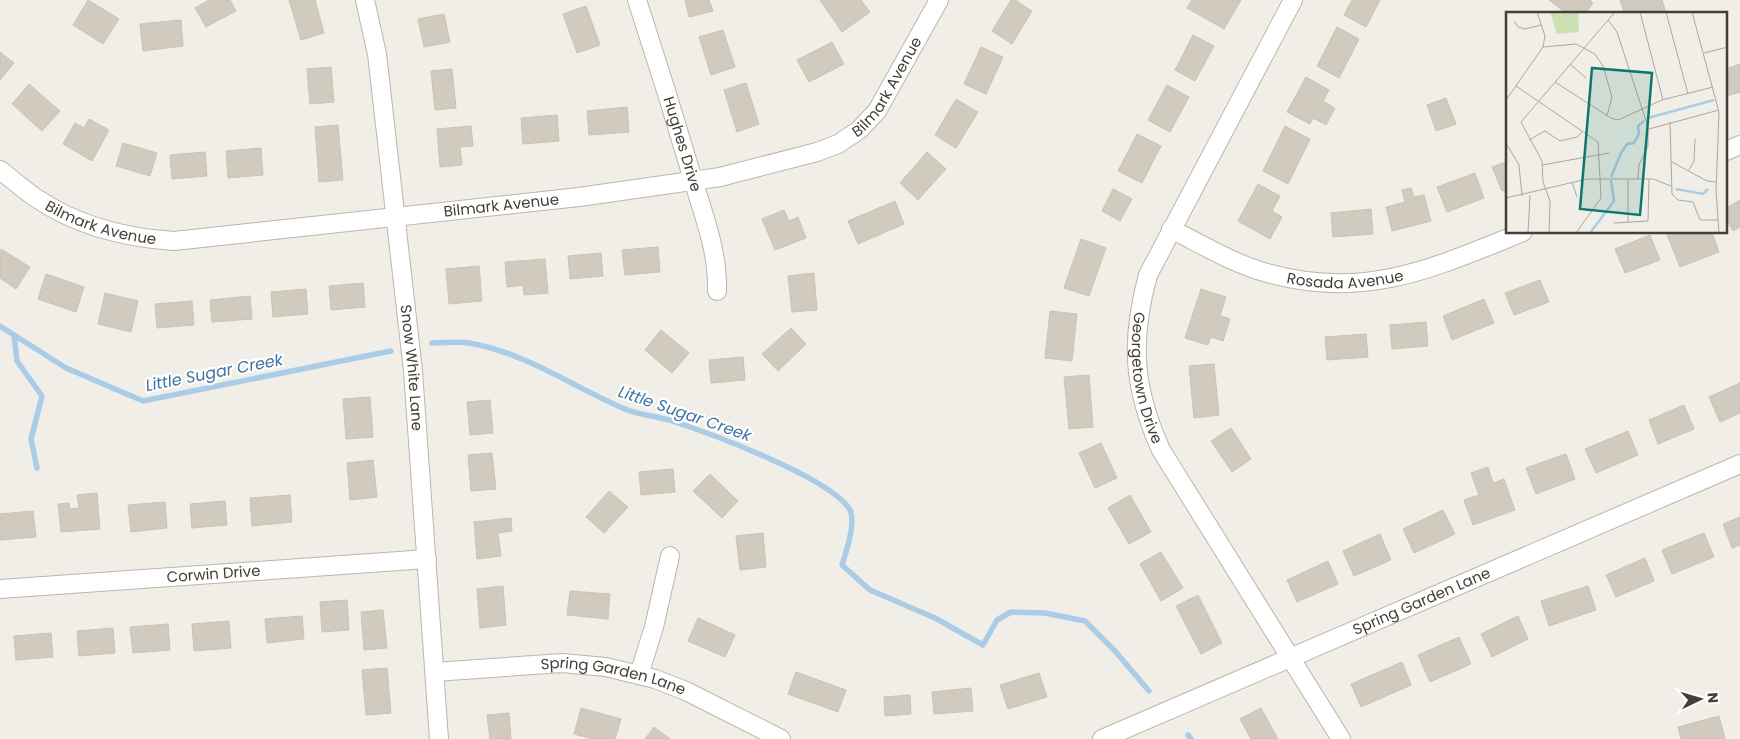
<svg xmlns="http://www.w3.org/2000/svg" width="1740" height="739" font-family="Poppins,sans-serif">
<style>
.lines{fill:none;stroke-linecap:round;stroke-linejoin:round}
.stream{stroke:#aacce7;stroke-width:5.5}
.building{fill:#d1cabe;stroke:#cbc2b2}
.minor-casing{stroke:#bcb6ab;stroke-width:20}
.minor{stroke:#fff;stroke-width:18}
.labels{text-anchor:middle;stroke-width:4.5;stroke-linejoin:round;paint-order:stroke}
.street-label{font-size:15px;fill:#433f37;stroke:#fff}
.water-label{font-size:16px;font-style:italic;fill:#3d74a2;stroke:#fff}
.inset-river{fill:none;stroke:#aacce7;stroke-width:2.5}
.inset-road{fill:none;stroke:#aba8a1;stroke-width:1}
.view{fill:#0f766e;fill-opacity:0.15;stroke:#0f766e;stroke-width:2.5}
.inset-edge{fill:none;stroke:#433f37;stroke-width:2.5}
</style>
<rect width="100%" height="100%" fill="#f1eee7"/>
<g class="lines">
<path class="stream" d="M0 326 66 368 143 401 391 351
M14 335 17 361 42 396 31 439 37 468
M432 343C444 343 458 341 469 343 527 353 573 387 625 409 639 415 655 416 669 420 707 432 832 478 850 510 856 522 846 553 842 565L870 590 935 618 983 645 997 620 1011 612 1045 613 1085 621 1115 651 1149 691
M1188 735 1191 739"/>
</g>
<path class="building" d="M88 0 119 19 103 44 73 25Z
M209 0H230L236 11 206 27 195 8Z
M289 0H315L324 33 301 40Z
M685 0H709L713 11 689 17Z
M820 0H861L870 12 842 32Z
M1011 0H1015L1032 11 1012 44 992 31Z
M1192 0H1241L1224 29 1187 8Z
M1352 0H1380L1366 27 1344 15Z
M1549 0H1590L1593 3 1585 14H1567Z
M1623 0H1662L1666 13 1625 14 1620 1Z
M586 6 600 45 577 53 563 14Z
M444 14 450 42 424 47 418 19Z
M181 20 183 46 143 51 140 24Z
M1337 27 1359 39 1339 78 1317 66Z
M723 30 735 67 711 75 699 37Z
M1193 35 1214 46 1195 81 1175 70Z
M832 42 844 64 809 82 797 60Z
M981 47 1003 57 986 94 964 84Z
M0 52 14 63 0 80Z
M1740 64V92L1727 96 1726 69Z
M331 67 334 102 310 104 307 69Z
M452 69 456 108 435 110 431 71Z
M1306 77 1329 90 1323 101 1335 108 1326 125 1313 118 1310 124 1287 112Z
M746 83 759 124 737 132 724 90Z
M29 84 60 111 42 131 12 104Z
M1167 85 1189 97 1170 132 1148 120Z
M1446 98 1456 124 1436 131 1427 105Z
M956 99 978 112 956 148 935 135Z
M627 107 629 132 589 135 587 111Z
M557 115 559 141 523 144 521 118Z
M89 119 109 130 92 161 63 144 75 123 84 128Z
M338 125 343 180 319 182 315 127Z
M471 126 473 146 460 147 462 165 440 167 437 129Z
M1285 126 1310 139 1288 184 1263 171Z
M1137 134 1161 146 1142 183 1118 171Z
M123 143 157 153 150 176 116 166Z
M261 148 263 175 228 178 226 151Z
M205 152 207 176 172 179 170 155Z
M927 152 946 169 918 200 900 183Z
M1508 161V189L1502 191 1492 167Z
M1475 173 1484 198 1447 212 1437 187Z
M1258 184 1280 196 1272 211 1282 217 1270 239 1238 221Z
M1411 188 1414 197 1424 195 1431 221 1392 231 1386 207 1405 202 1402 190Z
M1113 189 1132 199 1120 221 1102 211Z
M1740 200V227L1733 231 1726 219V208Z
M895 201 904 224 858 244 848 221Z
M1371 209 1373 234 1333 237 1331 213Z
M784 210 789 221 798 217 806 238 775 250 762 219Z
M1666 232H1712L1719 252 1680 267Z
M1650 235 1660 260 1625 273 1615 249Z
M1081 239 1106 248 1089 296 1064 288Z
M658 247 660 272 625 275 622 250Z
M1 249 30 267 16 289 0 278Z
M601 253 603 276 570 279 568 256Z
M545 259 548 293 524 295 523 285 507 287 505 262Z
M479 266 482 301 449 304 446 269Z
M814 273 817 310 792 312 788 276Z
M46 274 84 287 76 312 38 299Z
M1540 280 1549 302 1514 315 1505 293Z
M363 283 365 307 331 310 329 286Z
M306 289 308 314 273 317 271 292Z
M1201 289 1226 297 1220 316 1230 319 1223 341 1211 337 1208 345 1185 338Z
M105 293 138 301 131 332 98 324Z
M250 296 252 319 212 322 210 300Z
M1484 299 1494 323 1452 340 1443 316Z
M192 301 194 325 157 328 155 304Z
M1050 311 1077 314 1072 361 1045 358Z
M1426 322 1428 346 1392 349 1390 325Z
M791 328 806 344 778 371 762 354Z
M661 330 689 353 672 373 645 350Z
M1366 334 1368 357 1327 360 1325 337Z
M743 357 745 380 711 383 709 360Z
M1214 364 1219 415 1194 418 1189 366Z
M1089 375 1093 427 1069 429 1064 377Z
M1740 383V413L1720 422 1709 397Z
M370 397 373 437 346 439 343 399Z
M490 400 493 433 470 435 467 402Z
M1684 405 1694 429 1658 444 1649 420Z
M1231 428 1251 459 1232 472 1211 441Z
M1628 431 1638 455 1596 473 1585 449Z
M1101 443 1117 478 1095 488 1079 453Z
M492 453 496 489 471 491 468 455Z
M1566 454 1575 479 1536 494 1526 468Z
M373 460 377 497 350 500 347 463Z
M1488 467 1493 483 1504 479 1515 510 1473 525 1464 500 1479 495 1471 473Z
M673 469 675 492 641 495 639 472Z
M710 474 738 501 722 518 693 491Z
M609 491 628 507 604 533 586 517Z
M97 493 100 529 61 532 58 504 69 503 70 509 79 508 77 495Z
M290 495 292 522 252 526 250 498Z
M1130 495 1151 532 1129 544 1108 508Z
M225 501 227 525 192 528 190 504Z
M165 502 167 528 131 532 128 505Z
M1443 510 1455 534 1414 553 1403 529Z
M33 511 36 537 0 540V514Z
M1740 517V545L1732 548 1723 524Z
M511 518 512 531 498 533 501 556 477 559 474 522Z
M763 533 766 567 740 570 736 536Z
M1704 533 1714 557 1672 574 1662 550Z
M1380 534 1391 560 1354 576 1343 551Z
M1161 552 1183 588 1161 601 1140 564Z
M1645 558 1654 581 1616 597 1606 575Z
M1328 561 1338 584 1297 602 1287 580Z
M503 586 506 625 480 628 477 589Z
M1588 586 1596 610 1549 626 1541 601Z
M570 591 610 594 608 619 567 615Z
M1198 595 1222 643 1201 654 1176 606Z
M347 600 349 630 322 632 320 602Z
M383 610 387 648 364 650 361 612Z
M302 616 304 639 267 643 265 619Z
M1518 616 1528 639 1492 657 1481 634Z
M698 618 735 635 725 657 688 641Z
M229 621 231 648 194 651 192 624Z
M168 624 170 650 133 653 130 627Z
M113 628 115 653 79 656 77 631Z
M51 633 53 657 16 660 14 636Z
M1459 637 1471 664 1430 682 1418 655Z
M1402 662 1411 685 1361 707 1351 684Z
M387 668 391 713 366 715 362 670Z
M796 672 846 690 838 712 788 694Z
M1039 673 1047 697 1008 709 1000 685Z
M971 688 973 711 934 714 932 692Z
M910 695 911 714 885 716 884 697Z
M581 708 621 719 615 739H593L574 734Z
M1261 708 1278 739H1251L1240 719Z
M509 713 511 739H490L487 715Z
M1719 716 1725 739H1681L1678 727Z
M654 727 670 739H645Z"/>
<g class="lines">
<defs>
<g id="minor">
<path id="s1" d="M365 0 377 54 413 371 439 739"/>
<path id="s2" d="M637 0C657 61 676 122 694 183 705 219 718 253 717 291"/>
<path id="s3" d="M1293 0 1148 275C1130 341 1133 388 1161 450L1341 739"/>
<path d="M1726 151 1740 145"/>
<path id="s4" d="M0 170C12 179 24 190 36 198 76 225 126 238 174 241L579 197 720 177 817 152 838 144 859 130 877 111 939 0"/>
<path id="s5" d="M1171 229C1203 245 1235 265 1271 274 1367 300 1436 267 1523 232"/>
<path id="s6" d="M0 589 427 559"/>
<path id="s7" d="M435 672 562 663 606 667 655 679 686 691 781 739"/>
<path d="M639 675 654 627 670 556"/>
<path id="s8" d="M1102 739 1740 464"/>
</g>
</defs>
<use href="#minor" class="minor-casing"/>
<use href="#minor" class="minor"/>
</g>
<g class="labels">
<g class="street-label">
<text dy="5" stroke="none"><textPath href="#s4" startOffset="941">Bilmark Avenue</textPath></text>
<text dy="5" stroke="none"><textPath href="#s2" startOffset="151">Hughes Drive</textPath></text>
<text dy="5" stroke="none"><textPath href="#s4" startOffset="521">Bilmark Avenue</textPath></text>
<text dy="5" stroke="none"><textPath href="#s4" startOffset="116">Bilmark Avenue</textPath></text>
<text dy="5" stroke="none"><textPath href="#s5" startOffset="185">Rosada Avenue</textPath></text>
<text dy="5" stroke="none"><textPath href="#s1" startOffset="371">Snow White Lane</textPath></text>
<text dy="5" stroke="none"><textPath href="#s3" startOffset="416">Georgetown Drive</textPath></text>
<text dy="5" stroke="none"><textPath href="#s6" startOffset="214">Corwin Drive</textPath></text>
<text dy="5" stroke="none"><textPath href="#s8" startOffset="348">Spring Garden Lane</textPath></text>
<text dy="5" stroke="none"><textPath href="#s7" startOffset="180">Spring Garden Lane</textPath></text>
</g>
<g class="water-label">
<text transform="translate(214 372) rotate(-11)" y="6">Little Sugar Creek</text>
<text transform="translate(685 413) rotate(19)" y="6">Little Sugar Creek</text>
</g>
</g>
<g transform="translate(1506 12)">
<rect width="221" height="221" fill="#f1eee7"/>
<path d="M44 0H72L73 20 51 22Z" fill="#cbe1b4"/>
<path class="inset-river" d="M142 106 208 88M105 165 115 141 121 132 128 131 133 122 132 114 138 109M170 177 197 182 202 177M84 221 108 189 105 168"/>
<path class="inset-road" d="M134 0 157 88M160 0 182 82M186 0 213 100 210 179 213 221M102 8 111 20 142 115V134L133 153 132 167M8 9 12 15 19 17 35 13M37 35 70 32 89 42 97 54 106 85 101 104M198 41 222 35M64 52 80 66M49 70 105 106 112 108 156 88 207 75M10 74 92 130 95 186 70 221M0 88 37 35 39 24 31 0M164 110 166 182 172 188 187 190 194 208H212M143 117 213 98M23 128 39 119 54 129 71 125 77 119M0 131 13 153 16 184M166 150 201 169 210 170M36 153 103 141M183 158 188 149 189 127M66 170 71 185M0 186 81 167H147L165 174M108 211 142 209 143 167M122 211V167M22 221 24 183M43 221 44 189 37 170 36 149 15 110 109 0"/>
<path class="view" d="M86 56 146 61 134 203 74 197Z"/>
<rect width="221" height="221" class="inset-edge"/>
</g>
<g transform="translate(1700 699) rotate(85)" stroke="#ffffff" stroke-width="4" paint-order="stroke">
<path d="M0-4L9 19L0 12L-9 19Z" fill="#433f37"/>
<text y="-8" font-size="14" font-weight="bold" text-anchor="middle" fill="#433f37">N</text>
</g>
</svg>
